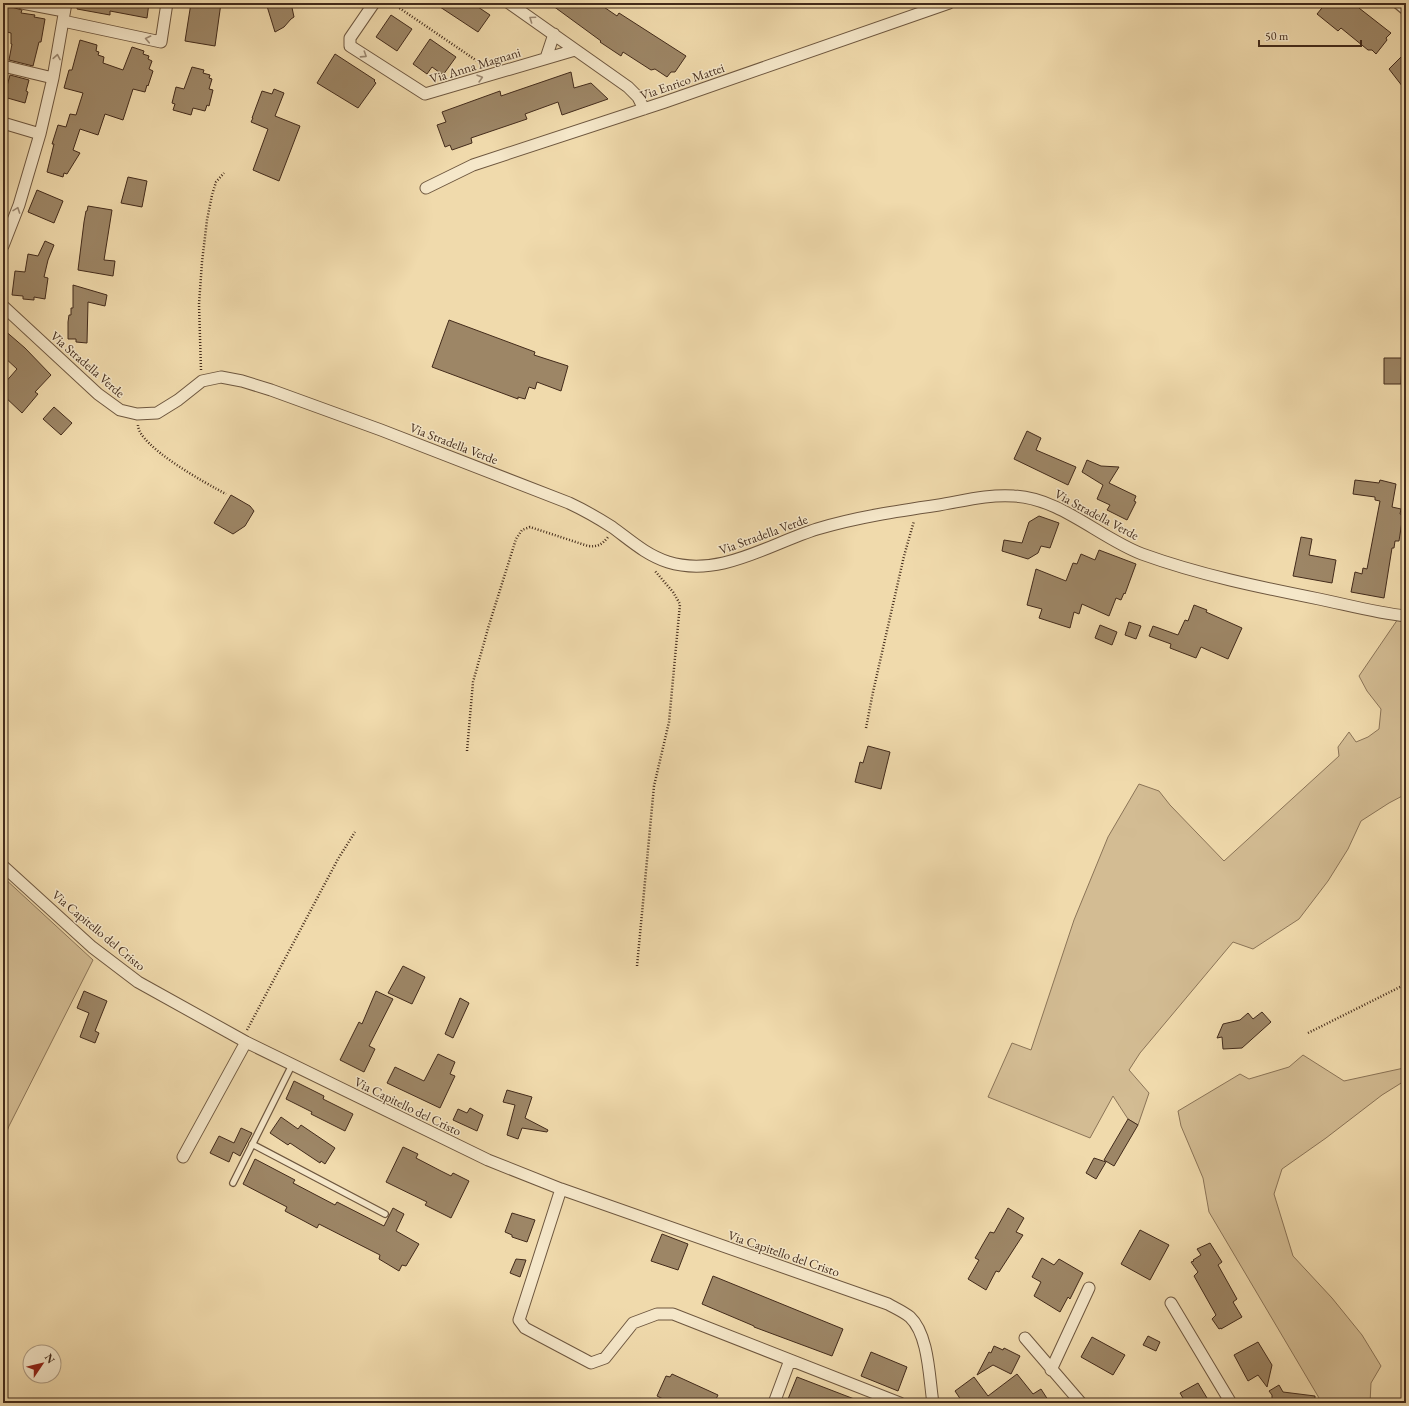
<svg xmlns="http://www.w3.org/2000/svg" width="1409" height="1406" font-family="'EB Garamond',serif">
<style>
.green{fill:#d3bc93;stroke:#8b7457}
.building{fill:#9d8666;stroke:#432b1b}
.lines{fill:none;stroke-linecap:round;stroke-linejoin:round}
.lane-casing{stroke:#6e573f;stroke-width:8}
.street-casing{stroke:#6e573f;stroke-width:13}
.path{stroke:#432b1b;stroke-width:2.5;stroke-dasharray:1 2;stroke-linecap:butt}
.lane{stroke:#f5e7c9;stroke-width:5.5}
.street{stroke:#f5e7c9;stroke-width:11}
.oneway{stroke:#9c8972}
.labels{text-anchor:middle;stroke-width:3;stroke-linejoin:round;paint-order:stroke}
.street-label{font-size:13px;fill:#432b1b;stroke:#f5e7c9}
</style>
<rect width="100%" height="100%" fill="#f0daac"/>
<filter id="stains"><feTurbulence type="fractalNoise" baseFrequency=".005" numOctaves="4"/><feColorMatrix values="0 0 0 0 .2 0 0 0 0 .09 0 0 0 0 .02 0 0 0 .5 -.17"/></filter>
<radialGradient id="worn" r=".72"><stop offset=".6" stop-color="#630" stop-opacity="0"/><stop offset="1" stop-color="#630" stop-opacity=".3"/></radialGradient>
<path class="green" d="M1400 616H1406V794L1389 803 1361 821 1348 849 1328 881 1299 919 1253 949 1233 942 1140 1053 1129 1070 1149 1093 1138 1125 1128 1119 1113 1096 1090 1138 988 1097 1012 1043 1031 1050 1074 920 1108 837 1139 784 1159 791 1170 805 1224 861 1339 756 1338 747 1349 732 1356 742 1368 737 1379 729 1381 709 1367 691 1359 676Z
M3 877 93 960 9 1126 3 1142Z
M1303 1055 1344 1081 1404 1068 1406 1069V1080L1382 1095 1326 1138 1282 1169 1274 1194 1293 1256 1332 1298 1362 1335 1381 1366 1371 1383 1370 1403H1322L1209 1212 1203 1178 1181 1126 1178 1111 1240 1074 1249 1079 1289 1067Z"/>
<path class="building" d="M78 3H149L147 18 110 11V15L77 9Z
M191 3H221L215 46 185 41Z
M266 3H291L294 17 291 19 284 27 275 32Z
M434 3H472L490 15 478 32Z
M549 3H598L617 16 619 13 686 56 675 72H671L667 77 655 69 651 70 623 52 621 56 600 42 601 41Z
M1326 3H1362L1359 8 1391 33 1386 38 1387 40 1376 54 1372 50H1368L1341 28 1338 31 1317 14Z
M8 6 22 10 21 13 35 15 34 17 45 19 41 42H39L33 66 9 60 12 44H11V33L3 31V7L8 8Z
M391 15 412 29 397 51 376 37Z
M430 39 456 57 443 75 432 67 427 74 413 64Z
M80 40 97 45 96 51 99 52 98 55 104 57 103 63 123 70 132 47 144 51 143 54 149 56 148 59 152 61 149 69 153 71 148 86 147 85 145 92 133 89 123 120 105 114 98 135 80 129 73 150 80 153 67 174 64 173 63 177 47 172 54 144H52L58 125 66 127 70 114 76 115 83 93 64 88 69 70H72Z
M1406 52V91L1389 69Z
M335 54 375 80 374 81 376 83 358 108 317 83Z
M192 67 204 70 203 73 210 75 209 78 212 79 209 89 213 90 209 106 207 105 205 111 193 108 191 115 173 110 175 104 172 103 176 87 184 89Z
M571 72 574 88 591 83 608 99 562 115 558 102 525 114 527 119 471 138 472 143 452 150 450 145 445 147 437 125 446 122 442 112 500 91 501 96Z
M10 75 29 80 26 91 28 92 25 103 4 97Z
M274 89 284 93 275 116 300 126 279 181 253 170 268 129 251 122 253 118H252L262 91 272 94Z
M128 177 147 181 142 207 121 203Z
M37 190 63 201 54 223 28 212Z
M88 206 112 210 104 260 115 261 113 276 78 270 84 222 86 211H87Z
M45 241 54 245 48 260 44 277 48 278 45 299 34 297V300L23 299V296L12 295 15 271 25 272 28 254 38 256Z
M73 285 107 295 105 306 88 302 87 343 76 342V339H68V322L69 315H71V308H73Z
M449 320 535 352 534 355 568 366 561 391 537 382 535 389 529 387 525 399 518 397V399L432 367Z
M3 329 25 348 51 375 35 392 38 394 22 413 3 395V385L17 369 3 356Z
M1384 358H1402L1401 384H1384Z
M54 407 72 423 61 435 43 419Z
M1027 431 1041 438 1036 450 1076 467 1068 485 1014 459Z
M1087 460 1101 466 1119 467 1109 483 1136 496 1134 501 1136 502 1127 520 1107 510 1110 505 1097 499 1103 485 1082 472Z
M1355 480 1379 483 1380 480 1396 484 1392 507 1401 509 1400 514 1403 515 1399 541H1395L1394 548H1392L1384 598 1351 592 1355 572 1362 574 1363 568 1367 569 1380 501 1375 500V497L1353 494Z
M231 495 250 506 254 511 245 526 233 534 214 523Z
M1039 516 1059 523 1050 548 1041 546 1038 553 1028 559 1002 551 1004 540 1022 543 1029 522Z
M1301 537 1312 539 1309 555 1336 560 1332 583 1293 576Z
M1099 550 1136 564 1125 594 1124 593 1121 600 1116 598 1109 616 1082 604 1079 614 1074 612 1070 628 1039 618 1042 609 1027 605 1036 569 1066 581 1073 563 1077 564 1081 554 1095 560Z
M1194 605 1207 610 1206 612 1242 628 1228 659 1201 647 1196 658 1170 648 1171 644 1149 636 1153 626 1178 635 1185 620 1188 621Z
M1129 622 1141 626 1136 639 1125 635Z
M1100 625 1117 632 1112 645 1095 638Z
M868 746 890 752 881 789 855 782 860 762 863 763Z
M403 966 425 977 412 1004 388 993Z
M84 991 107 1001 95 1031 99 1033 95 1043 80 1037 89 1013 77 1008Z
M376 991 393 999 369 1046 375 1049 364 1072 340 1060 359 1022 362 1024Z
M460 998 469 1003 453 1038 445 1034Z
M1262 1012 1271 1022 1242 1048 1223 1049 1222 1037 1217 1038 1223 1024 1240 1020 1248 1013 1253 1019Z
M438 1054 455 1062 450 1074 455 1076 440 1108 387 1083 395 1067 424 1081Z
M294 1081 324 1096 323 1099 353 1114 345 1131 311 1114 312 1112 286 1099Z
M507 1090 532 1097 525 1118 548 1130 547 1132 522 1128 518 1139 507 1135 515 1105 503 1102Z
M470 1108 483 1115 477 1131 453 1120 458 1109 467 1113Z
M281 1117 298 1129 301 1125 335 1148 325 1164 321 1161 320 1163 290 1143 288 1145 270 1133Z
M1128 1119 1138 1125 1114 1166 1104 1160Z
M241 1128 252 1133 240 1156 233 1152 229 1162 210 1153 219 1136 234 1143Z
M403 1147 418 1154 416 1158 441 1171 451 1176 453 1173 469 1181 451 1218 425 1205 427 1202 386 1182Z
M1094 1158 1106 1162 1096 1179 1086 1173Z
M255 1159 295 1180 293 1183 335 1205 337 1202 384 1226 393 1208 404 1214 396 1231 419 1244 406 1266 402 1265 399 1271 379 1259 380 1255 319 1224 317 1228 304 1221 285 1211 287 1207 243 1184Z
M1008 1208 1024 1218 1016 1232 1023 1235 999 1272 996 1271 986 1290 968 1279 979 1260 975 1258 983 1244 990 1232 994 1233Z
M512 1213 535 1220 527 1242 512 1237V1235L505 1232Z
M1140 1230 1169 1245 1150 1280 1121 1264Z
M662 1234 688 1244 678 1270 651 1261Z
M1210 1243 1222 1262 1218 1265 1237 1299 1233 1302 1242 1317 1221 1329V1328L1219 1329 1212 1319 1216 1315 1194 1276 1198 1272 1191 1262 1194 1261 1193 1260 1201 1255 1197 1249Z
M1042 1258 1054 1265 1059 1259 1083 1273 1070 1299 1068 1297 1060 1312 1034 1296 1041 1282 1032 1277Z
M516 1259 526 1260 520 1277 510 1273Z
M713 1276 843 1329 832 1356 754 1327V1326L702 1304Z
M1148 1336 1160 1342 1156 1351 1143 1345Z
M1092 1337 1125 1355 1113 1375 1081 1357Z
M1258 1342 1272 1365 1267 1387 1258 1375 1248 1381 1234 1355Z
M994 1346 1003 1350 1004 1348 1020 1356 1011 1374 993 1365 977 1375 989 1352 991 1353Z
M871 1352 907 1367 898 1391 861 1376Z
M672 1374 718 1395 714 1403H671L657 1396 666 1376 670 1377Z
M1017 1374 1033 1394 1041 1389 1050 1403H963L955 1391 974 1377 988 1396Z
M797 1377 862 1402V1403H798L788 1399Z
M1198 1383 1210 1403H1186L1180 1393Z
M1279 1385 1283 1392 1315 1396V1403H1272V1395L1269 1391Z"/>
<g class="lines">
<defs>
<path id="lane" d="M1394 3 1406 13
M252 1144 385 1214
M233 1183 292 1065"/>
<path id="street" d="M22 3 64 11
M374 3 350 38V46L425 94 575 50
M509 3 628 87 638 97 644 109
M63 21 161 42 167 3
M546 58 554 34
M3 66 53 78
M3 123 40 134
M426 188 473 165 665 102 949 3
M3 246 19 205 40 134 53 78 66 3
M3 306 98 394 120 410 137 414 157 413 178 400 202 381 221 377 242 381 271 390 381 430 569 503C584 510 598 518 612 527 630 540 646 555 668 562 720 578 769 544 817 529 857 517 898 511 939 505 963 501 989 494 1014 496 1060 498 1100 538 1142 554 1200 575 1259 587 1319 599 1348 605 1377 613 1406 616
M3 866 92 947 138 982 246 1042 488 1160 561 1189 888 1304C895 1308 904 1312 910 1317 929 1335 929 1378 933 1403
M183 1157 246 1042
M561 1189 519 1320 525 1328 591 1363 605 1358 633 1323 657 1314H673L900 1403
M1171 1303 1231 1403
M1025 1338 1081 1403
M1051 1370 1089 1288
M774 1403 790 1360"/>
</defs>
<use href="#lane" class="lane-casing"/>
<use href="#street" class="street-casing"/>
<path class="path" d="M392 3 483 65
M201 370 199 304 202 262 207 220 212 195 216 182 224 173
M138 425C138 446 207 484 226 494
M866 728 873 692 904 556 914 521
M467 751 473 682 489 625 516 539 522 530 530 527 588 546C597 547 602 545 608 537
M637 966 654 786 669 722 680 604 673 592 655 571
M247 1030 338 859 355 832
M1308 1033 1406 984"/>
<use href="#lane" class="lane"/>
<use href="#street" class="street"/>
</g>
<defs><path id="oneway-chevron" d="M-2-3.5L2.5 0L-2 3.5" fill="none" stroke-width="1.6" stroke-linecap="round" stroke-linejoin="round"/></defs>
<g class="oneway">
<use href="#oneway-chevron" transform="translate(532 19) rotate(-145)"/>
<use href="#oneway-chevron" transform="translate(148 39) rotate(-168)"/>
<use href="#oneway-chevron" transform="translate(364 55) rotate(33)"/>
<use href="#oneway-chevron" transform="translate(57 57) rotate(-80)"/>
<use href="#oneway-chevron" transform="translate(480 78) rotate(-16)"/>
<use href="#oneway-chevron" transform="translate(17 210) rotate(-70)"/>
</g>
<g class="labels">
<g class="street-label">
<text transform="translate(475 65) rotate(-17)" y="5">Via Anna Magnani</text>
<text transform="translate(682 81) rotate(-19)" y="5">Via Enrico Mattei</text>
<text transform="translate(88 364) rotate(41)" y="5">Via Stradella Verde</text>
<text transform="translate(454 443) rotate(21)" y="5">Via Stradella Verde</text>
<text transform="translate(1097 514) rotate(28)" y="5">Via Stradella Verde</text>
<text transform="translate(763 534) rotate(-20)" y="5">Via Stradella Verde</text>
<text transform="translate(99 930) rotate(40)" y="5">Via Capitello del Cristo</text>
<text transform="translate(408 1106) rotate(26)" y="5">Via Capitello del Cristo</text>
<text transform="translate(784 1253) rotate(19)" y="5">Via Capitello del Cristo</text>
</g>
</g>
<rect width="1409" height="1406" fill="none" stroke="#f0daac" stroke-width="16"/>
<rect x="4" y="4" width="1401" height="1398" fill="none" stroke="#432b1b" stroke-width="2"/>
<rect x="8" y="8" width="1393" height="1390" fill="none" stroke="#432b1b"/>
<g transform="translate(42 1364) rotate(55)"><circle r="19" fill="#f5e7c9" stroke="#ae9c83"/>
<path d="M0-3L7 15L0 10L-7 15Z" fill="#8f2418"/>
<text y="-6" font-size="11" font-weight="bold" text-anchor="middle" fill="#432b1b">N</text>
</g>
<path d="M1259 40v6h102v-6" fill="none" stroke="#432b1b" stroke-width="2"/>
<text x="1265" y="40" font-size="12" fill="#432b1b" stroke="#f5e7c9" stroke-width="3" paint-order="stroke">50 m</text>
<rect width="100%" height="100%" filter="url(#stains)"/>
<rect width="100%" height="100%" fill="url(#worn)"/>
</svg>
